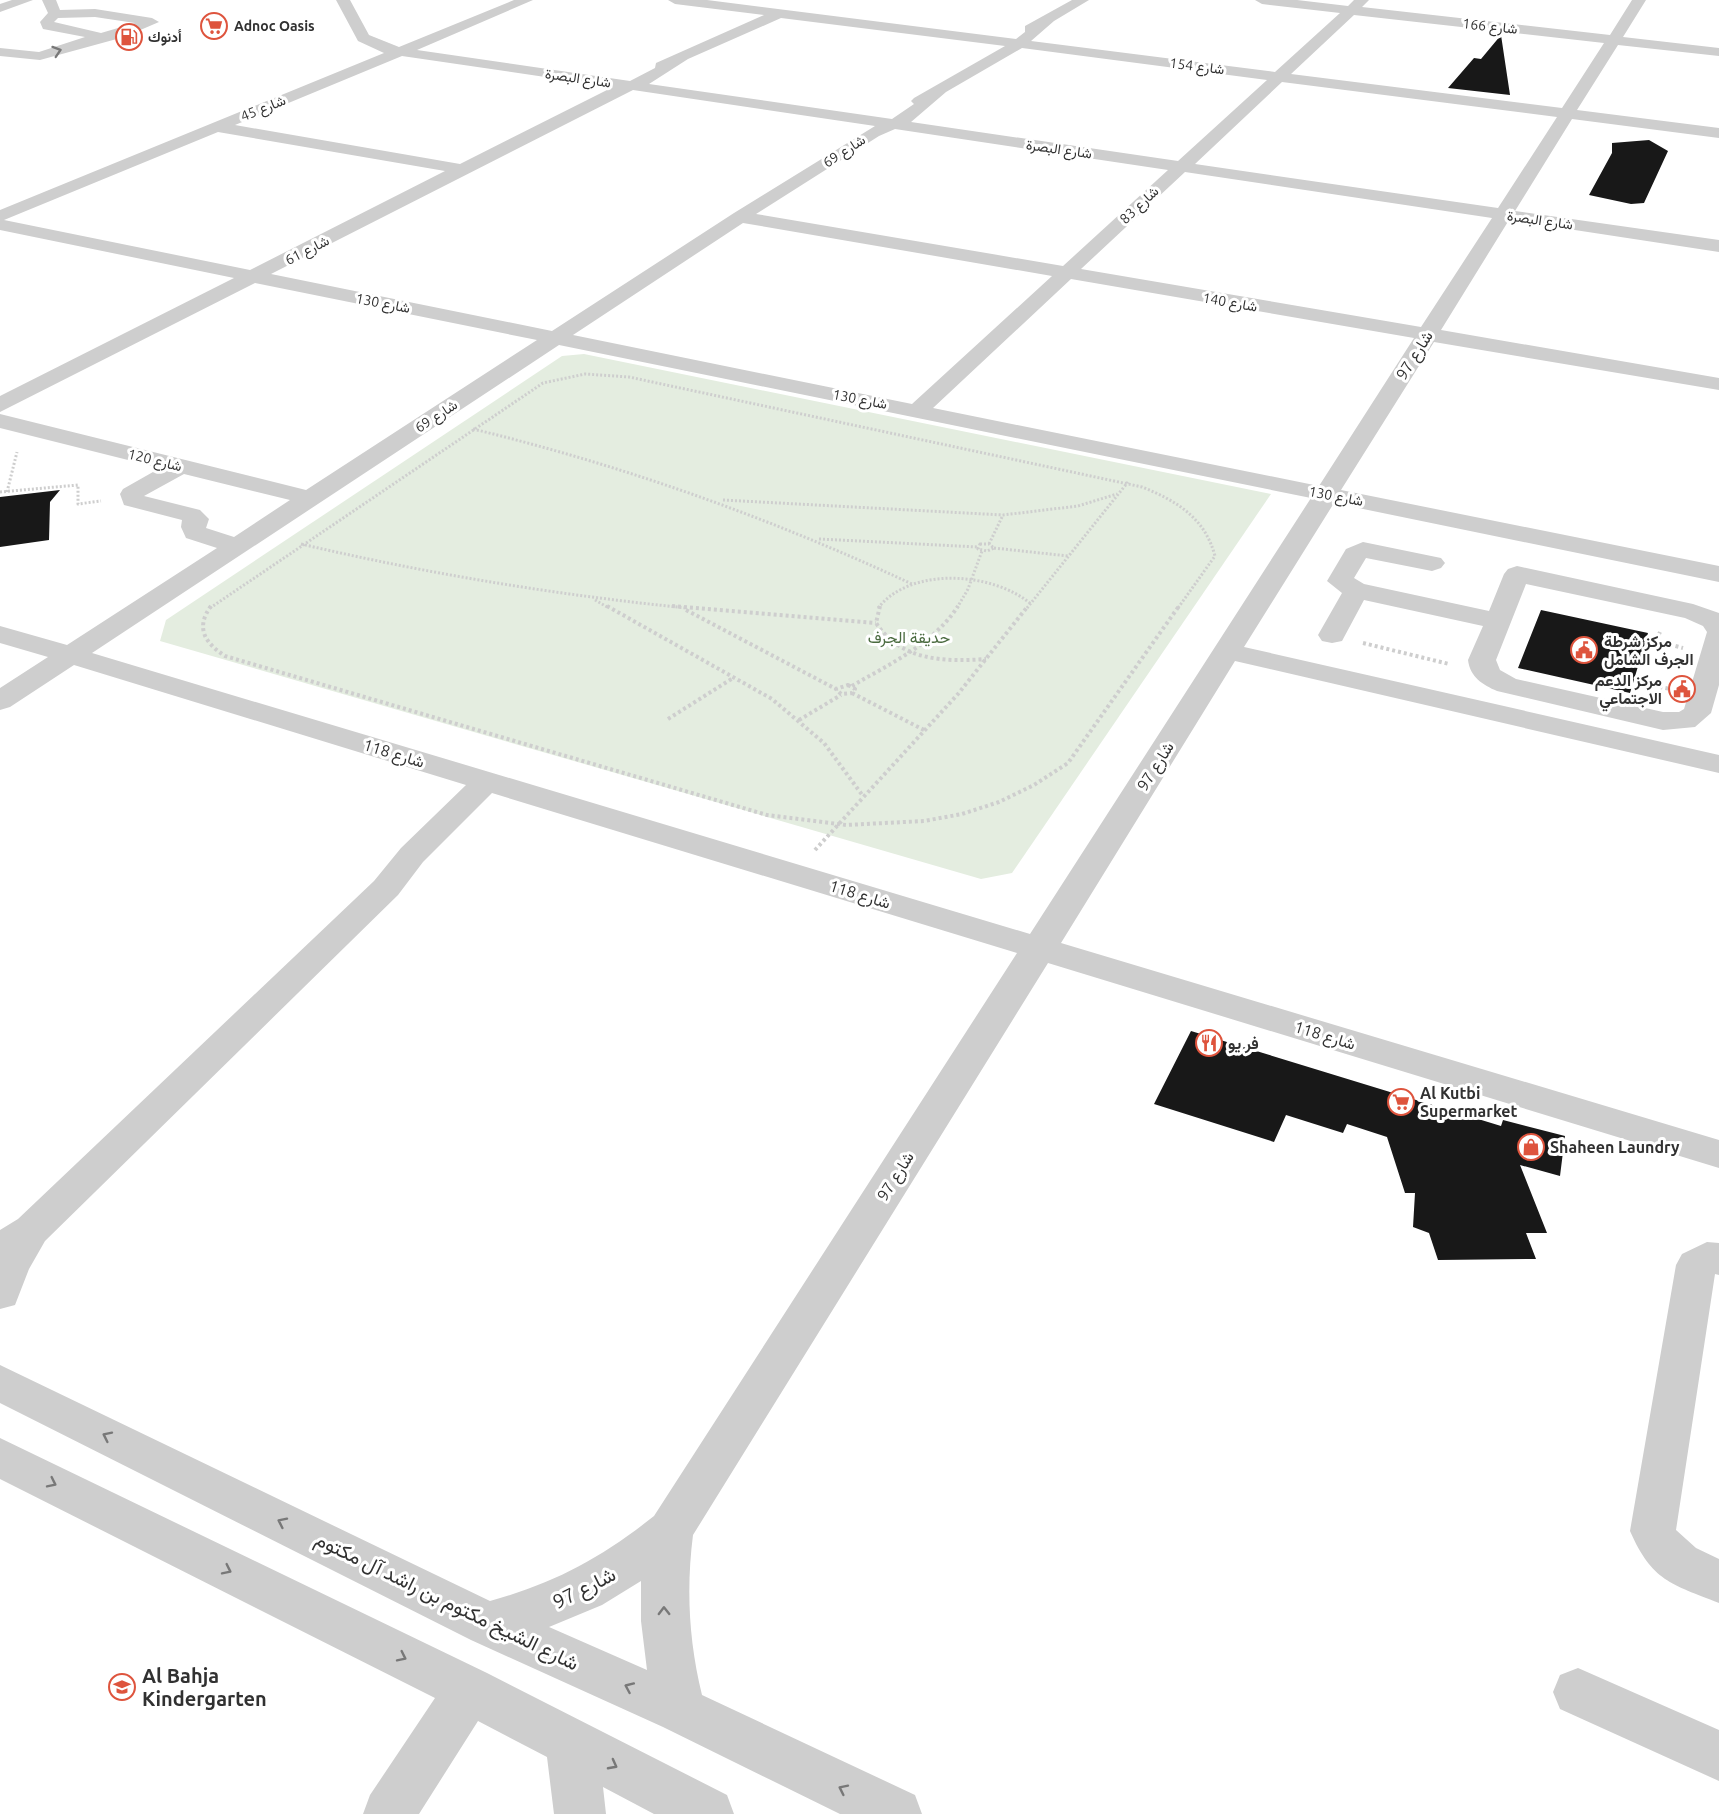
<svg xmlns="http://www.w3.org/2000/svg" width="1719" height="1814" font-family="Ubuntu,Vazirmatn,sans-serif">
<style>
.green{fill:#e4ede0}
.building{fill:#181818}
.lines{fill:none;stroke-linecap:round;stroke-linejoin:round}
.path-far1{stroke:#cecece;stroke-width:3;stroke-dasharray:2 2;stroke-linecap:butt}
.path{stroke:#cecece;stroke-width:4;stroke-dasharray:3 3;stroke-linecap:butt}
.minor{fill:#cecece;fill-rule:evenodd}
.oneway{stroke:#787878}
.labels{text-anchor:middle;stroke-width:6;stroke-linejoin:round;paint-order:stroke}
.far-poi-label{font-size:14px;font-weight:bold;fill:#313131;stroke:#fff;text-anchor:start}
.far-street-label{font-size:14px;fill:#313131;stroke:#fff}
.street-label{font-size:16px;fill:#313131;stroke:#fff}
.park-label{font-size:16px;fill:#4b6b40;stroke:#fff}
.poi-label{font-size:16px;font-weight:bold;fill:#313131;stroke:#fff;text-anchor:start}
.near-street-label{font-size:20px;fill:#313131;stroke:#fff}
.near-poi-label{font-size:20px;font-weight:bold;fill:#313131;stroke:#fff;text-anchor:start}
</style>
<rect width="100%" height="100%" fill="#fff"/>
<path class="green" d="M584 354 1271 494 1012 873 981 879 160 641 166 620 562 356Z"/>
<path class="building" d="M1501 35 1510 95 1448 88 1474 58 1481 59Z
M1649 140 1668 151 1644 203 1631 204 1589 195 1612 153V143Z
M60 490 50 502 49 540 0 547V497Z
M1541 610 1648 633 1630 693 1518 668Z
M1191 1031 1501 1126 1503 1120 1565 1136 1560 1176 1520 1165 1547 1233H1526L1536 1259 1438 1260 1429 1233 1413 1227 1415 1193H1405L1387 1137 1347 1124 1343 1133 1286 1115 1274 1142 1154 1104Z"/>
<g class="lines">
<path class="path-far1" d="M473 429C625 466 770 518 912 584
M0 492 78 485V504L101 501
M7 492 17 452
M723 500 1003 515 1078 506 1117 494
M819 539 978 547
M301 544C429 574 557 595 687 608
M980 544H989L994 548 987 551 978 549Z
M989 544 1003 515
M994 548 1068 556
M595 600 609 608
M210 608 543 383 585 374 629 377 1142 487C1177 501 1205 518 1215 556L1178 608
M878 608C911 566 993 572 1031 604
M957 608 968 589 982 551
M1027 608 1128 482"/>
<path class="path" d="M211 606C195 628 205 643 225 656L767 815 846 825 924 821 962 814 999 802 1034 785 1068 763 1179 606
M607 606 772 699 824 743 863 796
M672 606 876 623
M880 606 876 623C901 661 944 662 986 659
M686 610 836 689
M1660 632 1656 641 1683 648
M1363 643 1449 664
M848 685 855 689 852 693 841 694 836 689Z
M852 686C889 664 934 644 958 606
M1639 687 1640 683 1670 689
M852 693 924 730
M668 719 733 678
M799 720 841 695
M815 850 958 694 1028 606"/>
<path class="minor" d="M12 0H33L0 12V4Z
M42 0H56L60 10 95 9 152 18 159 22 124 37 40 60 0 56V48L39 52 85 37 43 29 40 22 48 13ZM95 17 135 23 101 33 54 22 58 18Z
M336 0H350L369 35 399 47 514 0H533L417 50 630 81 655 68 656 63 764 15 675 4 668 0H707L1016 39 1025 32V26L1072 0H1089L1054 21 1031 41 1275 72 1340 13 1262 4 1255 0H1297L1348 6 1354 0H1369L1362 7 1610 35 1632 0H1646L1623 37 1719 48V56L1618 45 1577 110 1719 128V138L1572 119 1515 211 1719 240V252L1509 220 1441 330 1719 378V390L1434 342 1341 490 1719 566V582L1334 503 1244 647 1719 755V773L1235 661 1061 943 1719 1140V1168L1048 963 693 1535C686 1590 689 1642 702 1695L915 1795 922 1814H840L663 1727 471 1640 0 1403V1365L490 1601C555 1583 601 1558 654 1516L1017 953 492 793 423 862 398 895 45 1241 29 1269 15 1305 0 1309V1230L18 1219 374 881 401 848 466 785 74 665 10 707 0 710V688L48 657 0 643V626L67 645 217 548 186 538 181 527 182 520 124 505 120 494 123 489 160 468 0 428V414L306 490 537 340 255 283 0 412V396L234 278 0 230V210L384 53 358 41ZM1354 15 1604 43 1562 108 1291 74ZM781 18 1005 46 914 98 911 101 914 104 892 119 649 84 688 59ZM1022 48 1267 80 1178 161 911 122 946 92ZM402 56 613 87 460 164 235 125ZM1282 82 1557 117 1498 208 1195 164ZM633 90 875 126 734 213 552 331 271 274ZM895 129 1168 170 1063 266 756 214 879 136ZM218 132 445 171 250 270 4 220ZM1185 172 1492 218 1421 327 1081 269ZM743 223 1052 276 912 404 573 335ZM1071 279 1414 338 1319 486 933 408ZM559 345 1311 498 1030 934 92 653ZM184 474 290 500 234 537 206 528 209 519 200 510 144 496ZM641 1581V1621L647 1670 549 1627 602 1605Z
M1363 542 1441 558 1445 563 1441 568 1432 571 1366 558 1354 578 1364 584 1489 611 1504 574 1508 569 1517 566 1693 604 1719 613V685L1711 713 1695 727 1663 730 1497 691C1483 685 1470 677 1468 660L1483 626 1364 600 1342 641 1332 643 1322 641 1318 635 1342 593 1327 581 1346 549ZM1526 584 1685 618 1703 626 1707 632 1684 709 1679 712H1663L1516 679 1500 670 1496 660Z
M1707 1242 1719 1243V1275L1715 1274 1676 1530 1696 1548 1719 1559V1603C1671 1584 1652 1581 1630 1531L1676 1265 1682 1254Z
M0 1438 487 1673 727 1795 734 1814H654L603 1787 606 1814H554L547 1757 478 1721 419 1814H363L370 1795 435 1698 0 1479Z
M1578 1668 1719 1730V1781L1560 1709 1553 1692 1560 1675Z"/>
</g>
<defs><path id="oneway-chevron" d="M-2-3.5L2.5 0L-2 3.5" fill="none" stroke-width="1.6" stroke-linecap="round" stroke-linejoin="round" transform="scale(1.5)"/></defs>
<g class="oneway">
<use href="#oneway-chevron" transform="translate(57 51) rotate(-18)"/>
<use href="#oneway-chevron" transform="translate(107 1436) rotate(-154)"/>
<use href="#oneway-chevron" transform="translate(52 1483) rotate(26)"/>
<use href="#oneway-chevron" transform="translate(282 1522) rotate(-154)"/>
<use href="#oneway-chevron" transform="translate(227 1570) rotate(26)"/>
<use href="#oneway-chevron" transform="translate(664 1611) rotate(-91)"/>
<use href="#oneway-chevron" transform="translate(402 1657) rotate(26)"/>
<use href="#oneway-chevron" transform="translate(629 1687) rotate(-156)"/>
<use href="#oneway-chevron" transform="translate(613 1765) rotate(28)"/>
<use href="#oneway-chevron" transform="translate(843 1789) rotate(-154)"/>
</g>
<defs>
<symbol id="supermarket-ring" viewBox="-11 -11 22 22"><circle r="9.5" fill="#fff" stroke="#de543d" stroke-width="1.5"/><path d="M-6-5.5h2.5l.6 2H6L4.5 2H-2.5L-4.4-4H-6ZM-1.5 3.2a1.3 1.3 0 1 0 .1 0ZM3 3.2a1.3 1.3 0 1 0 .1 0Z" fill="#de543d"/></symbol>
<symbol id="fuel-ring" viewBox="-11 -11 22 22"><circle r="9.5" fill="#fff" stroke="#de543d" stroke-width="1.5"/><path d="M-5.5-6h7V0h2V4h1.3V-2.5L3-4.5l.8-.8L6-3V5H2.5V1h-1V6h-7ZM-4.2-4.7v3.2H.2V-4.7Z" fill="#de543d"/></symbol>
<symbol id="civic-ring" viewBox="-11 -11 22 22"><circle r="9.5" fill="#fff" stroke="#de543d" stroke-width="1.5"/><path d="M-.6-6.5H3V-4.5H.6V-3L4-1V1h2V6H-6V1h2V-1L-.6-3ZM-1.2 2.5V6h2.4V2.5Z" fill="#de543d"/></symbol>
<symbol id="restaurant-ring" viewBox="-11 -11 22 22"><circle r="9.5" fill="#fff" stroke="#de543d" stroke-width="1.5"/><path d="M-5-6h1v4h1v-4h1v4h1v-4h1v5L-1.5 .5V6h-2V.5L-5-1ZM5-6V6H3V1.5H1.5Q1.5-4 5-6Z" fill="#de543d"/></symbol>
<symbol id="shop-ring" viewBox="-11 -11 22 22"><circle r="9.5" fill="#fff" stroke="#de543d" stroke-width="1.5"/><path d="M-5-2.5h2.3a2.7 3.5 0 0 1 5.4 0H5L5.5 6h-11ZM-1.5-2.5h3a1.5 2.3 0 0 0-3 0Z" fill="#de543d"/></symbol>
<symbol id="school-ring" viewBox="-11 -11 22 22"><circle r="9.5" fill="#fff" stroke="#de543d" stroke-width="1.5"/><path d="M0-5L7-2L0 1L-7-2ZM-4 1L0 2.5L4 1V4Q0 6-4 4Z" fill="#de543d"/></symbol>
</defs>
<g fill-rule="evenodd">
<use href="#supermarket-ring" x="199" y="11" width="30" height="30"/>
<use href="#fuel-ring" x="114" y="22" width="30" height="30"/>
<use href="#civic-ring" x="1569" y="635" width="30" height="30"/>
<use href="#civic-ring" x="1667" y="674" width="30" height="30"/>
<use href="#restaurant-ring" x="1194" y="1028" width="30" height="30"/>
<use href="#supermarket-ring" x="1386" y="1087" width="30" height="30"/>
<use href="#shop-ring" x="1516" y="1132" width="30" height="30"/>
<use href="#school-ring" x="107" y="1672" width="30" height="30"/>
</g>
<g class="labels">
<g class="far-poi-label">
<text x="234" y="31">Adnoc Oasis</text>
<text x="148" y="42">أدنوك</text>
</g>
<g class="far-street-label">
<text transform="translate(1490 26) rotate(6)" y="5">شارع 166</text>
<text transform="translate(1197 66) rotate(7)" y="5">شارع 154</text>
<text transform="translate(578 78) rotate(8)" y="5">شارع البصرة</text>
<text transform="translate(263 108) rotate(-22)" y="5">شارع 45</text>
<text transform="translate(1059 149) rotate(8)" y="5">شارع البصرة</text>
<text transform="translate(844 151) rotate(-33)" y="5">شارع 69</text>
<text transform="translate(1139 205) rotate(-43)" y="5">شارع 83</text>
<text transform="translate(1540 220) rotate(8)" y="5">شارع البصرة</text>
<text transform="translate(307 250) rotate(-27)" y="5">شارع 61</text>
<text transform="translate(1230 302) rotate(10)" y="5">شارع 140</text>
<text transform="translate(383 303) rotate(11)" y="5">شارع 130</text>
<text transform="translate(860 399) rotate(11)" y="5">شارع 130</text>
<text transform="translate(436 416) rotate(-33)" y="5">شارع 69</text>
<text transform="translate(155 460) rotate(14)" y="5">شارع 120</text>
<text transform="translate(1336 496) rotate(11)" y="5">شارع 130</text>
</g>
<g class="street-label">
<text transform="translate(1414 355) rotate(-58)" y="6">شارع 97</text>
<text transform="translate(394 753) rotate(17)" y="6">شارع 118</text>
<text transform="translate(1155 766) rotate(-58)" y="6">شارع 97</text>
<text transform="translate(860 894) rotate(17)" y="6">شارع 118</text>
<text transform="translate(1325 1035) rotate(17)" y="6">شارع 118</text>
<text transform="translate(895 1176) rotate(-58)" y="6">شارع 97</text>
</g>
<g class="park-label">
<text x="909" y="643">حديقة الجرف</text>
</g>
<g class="poi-label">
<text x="1604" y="647">مركز شرطة<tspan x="1604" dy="18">الجرف الشامل</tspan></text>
<text x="1662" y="686" text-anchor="end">مركز الدعم<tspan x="1662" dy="18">الاجتماعي</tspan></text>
<text x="1228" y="1049">فر يو</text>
<text x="1420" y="1099">Al Kutbi<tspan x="1420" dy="18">Supermarket</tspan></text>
<text x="1550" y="1153">Shaheen Laundry</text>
</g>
<g class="near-street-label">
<text transform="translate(584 1588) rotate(-27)" y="7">شارع 97</text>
<text transform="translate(447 1601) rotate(26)" y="7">شارع الشيخ مكتوم بن راشد آل مكتوم</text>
</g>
<g class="near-poi-label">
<text x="142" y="1683">Al Bahja<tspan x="142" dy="23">Kindergarten</tspan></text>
</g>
</g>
</svg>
